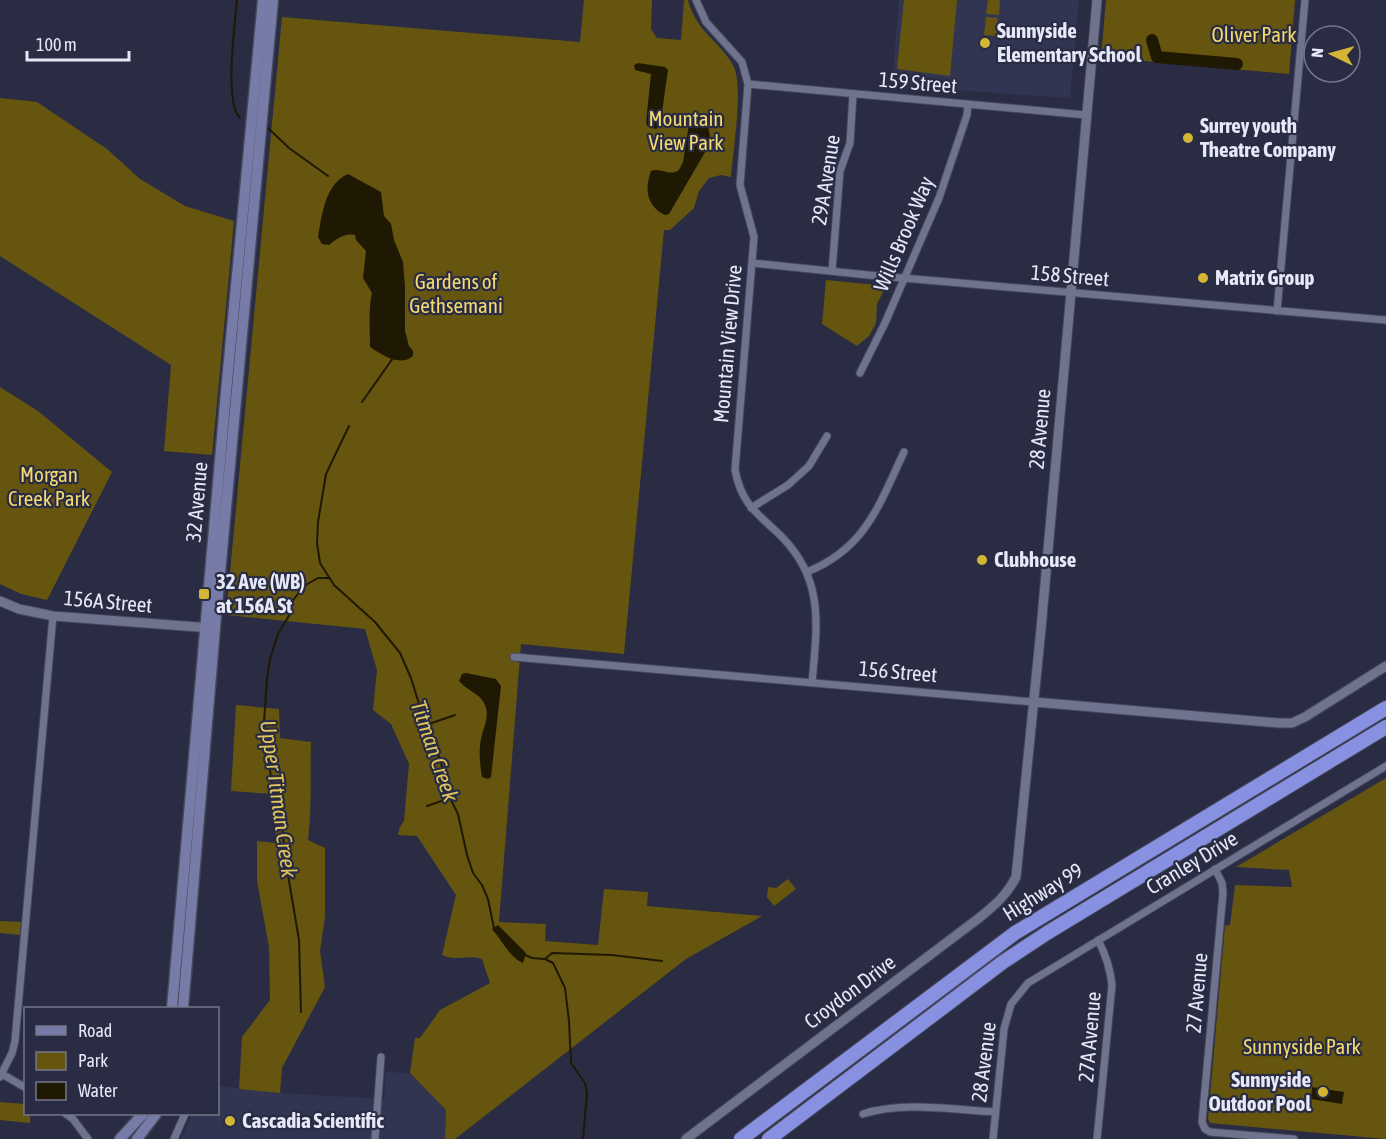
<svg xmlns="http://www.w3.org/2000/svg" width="1386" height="1139" font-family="'Asap Condensed',sans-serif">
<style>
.built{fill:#323551}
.green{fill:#65550f}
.water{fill:#1f1903}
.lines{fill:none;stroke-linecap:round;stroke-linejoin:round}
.stream{stroke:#1f1903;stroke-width:2}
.river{stroke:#1f1903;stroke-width:12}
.minor-casing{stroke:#45475a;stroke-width:9}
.tertiary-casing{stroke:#45475a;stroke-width:11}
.secondary-casing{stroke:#45475a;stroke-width:13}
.motorway-casing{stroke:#45475a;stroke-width:16}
.minor{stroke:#6f738e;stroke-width:7}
.tertiary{stroke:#6f738e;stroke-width:9}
.secondary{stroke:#767ca7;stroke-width:10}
.motorway{stroke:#8890e1;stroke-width:14}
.poi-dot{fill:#d3b635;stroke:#292c43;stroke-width:2}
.labels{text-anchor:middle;stroke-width:4.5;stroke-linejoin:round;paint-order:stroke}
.poi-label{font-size:21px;font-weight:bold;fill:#e5e8f7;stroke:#292c43;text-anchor:start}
.park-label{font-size:21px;fill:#f4da70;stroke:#292c43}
.street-label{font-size:21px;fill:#e5e8f7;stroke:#292c43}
.water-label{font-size:22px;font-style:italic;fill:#dfc55b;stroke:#292c43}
</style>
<rect width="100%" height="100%" fill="#292c43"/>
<path class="built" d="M899 0H1079L1070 98 892 86Z
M386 1072 410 1073 446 1110 445 1139H181L192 1114H218V1086L280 1093 384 1099Z"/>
<path class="green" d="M584 0H652L651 29 657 38 681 40 684 0H688C697 33 718 39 733 65 744 84 733 152 731 177L721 175 709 178 699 191 694 208 670 230H664L624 654 521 644 499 922 546 924 545 941 598 945 604 889 648 892 647 906 762 916 686 959 455 1139H445L446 1110 410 1073 415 1038H420L440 1010 490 983 482 959C466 954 458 962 442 955L456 895 417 836 398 835 400 827 404 821 409 764 391 724 373 710 377 670 365 629 226 615 282 17 580 42Z
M904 0H957L950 76 897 69Z
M988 0H1000L999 15 986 14Z
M1106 0H1295L1289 74 1101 57Z
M986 17 998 18 997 36 984 35Z
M0 98 37 102 107 149 140 179 185 206 234 221 212 455 164 451 171 365 0 256Z
M826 280 886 286 877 304 876 323 869 336 857 346 822 324Z
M0 387 38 411 112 472 47 600 21 594 0 584Z
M236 705 279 709 280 738 311 742C310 775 312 808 308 840L325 848V917L320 951 325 987 282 1068 280 1093 239 1089 242 1037 270 1000 269 947 257 881V841L276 843 273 794 231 791Z
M1386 778V1139L1210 1123 1208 1119 1225 926 1230 925 1235 885 1292 887 1289 870 1236 867Z
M788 879 796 889 774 906 767 897 768 887 776 888Z
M0 921 21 922 20 935 0 933Z
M0 1102 25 1104 26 1114H30V1123L0 1120Z"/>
<path class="water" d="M638 63 665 67 668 70 660 126 656 129 648 127 646 123 651 74 635 70 634 65Z
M698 117 707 120 711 142 669 214 665 215C647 206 644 190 651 171 661 167 669 177 679 170L683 162 689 124 692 120Z
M348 174 381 192 384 216 391 224 394 240 403 262 405 286V331L409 346 413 351V356C400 367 382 355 370 347 370 329 368 310 372 293L363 278 366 251 356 240 355 235C344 233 337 239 329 245L322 244 318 237C322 215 325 184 348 174Z
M466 673 496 679 501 686 491 777 488 779 482 777C480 765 478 747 482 735 485 723 490 715 484 703 479 693 466 690 459 681L462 674Z
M498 925 526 953 523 963C509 957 502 940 492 929Z
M1312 1087 1344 1092 1342 1104 1311 1099Z"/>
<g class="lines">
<path class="stream" d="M237 0C235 23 224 103 240 118
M268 128 289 148 328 176
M362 402 393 358
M349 426 326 474 318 522 317 543 320 563 334 585 375 622 400 653 411 678 424 720 441 762 446 790 458 814 467 855 473 873 482 885 488 899 494 928
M426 725 455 715
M427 806 450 798
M523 954 532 958 545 959 552 953 612 955 662 961
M545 959 553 963 565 988 569 1021 571 1063 585 1083 587 1093 583 1139
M301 1012 299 940 286 863 280 808 271 778 266 740 264 722 267 679 270 659 278 634 290 614 291 603 304 586 318 578H330"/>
<path class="river" d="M1152 40 1157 57 1237 64"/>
<defs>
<path id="minor" d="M696 0 706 22 742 62 748 84 740 185 754 237 735 470C742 505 756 512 781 536 825 580 817 626 812 683
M748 84 1086 115
M752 263 868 275 1386 320
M832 271 840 171 850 143 853 94
M1277 311 1305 0
M860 373 885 323 939 198 967 115 968 104
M751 508 788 485 809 466 827 436
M807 572C866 548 879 505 904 452
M514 657 1034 702
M1215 869 1222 883 1223 893 1202 1122 1205 1129 1210 1132 1294 1139
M2 1074 26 1088
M0 1077 12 1053 15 1041 53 616
M66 1114 73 1119 88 1139
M863 1114C904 1101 953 1110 995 1112
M174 1139 185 1114
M375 1139 381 1057
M993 1139 1004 1029 1011 1004 1028 983 1386 766
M1097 1139 1112 985C1110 967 1106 955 1098 940"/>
<path id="tertiary" d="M0 601 19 609 53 616 211 628
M1034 702 1279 723H1292L1305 717 1386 666
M686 1139 979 918C994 906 1007 895 1016 877L1041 629 1097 0"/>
<path id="secondary" d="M172 1008 226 392 263 0
M183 1008 216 616 273 0
M120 1139 143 1114
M137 1139 156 1114"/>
<path id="motorway" d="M741 1139 1015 933 1386 708
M769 1139 1003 962 1047 933 1386 727"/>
</defs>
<use href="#minor" class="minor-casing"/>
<use href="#tertiary" class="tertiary-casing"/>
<use href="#secondary" class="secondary-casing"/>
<use href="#motorway" class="motorway-casing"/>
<use href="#minor" class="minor"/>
<use href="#tertiary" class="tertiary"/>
<use href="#secondary" class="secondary"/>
<use href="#motorway" class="motorway"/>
</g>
<g class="poi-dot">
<circle cx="985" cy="43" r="6"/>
<circle cx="1188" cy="138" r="6"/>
<circle cx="1203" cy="278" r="6"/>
<circle cx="982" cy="560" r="6"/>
<rect x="198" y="588" width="12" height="12" rx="3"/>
<circle cx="1323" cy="1092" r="6"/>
<circle cx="230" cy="1121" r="6"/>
</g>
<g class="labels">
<g class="poi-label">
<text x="997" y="38">Sunnyside<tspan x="997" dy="24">Elementary School</tspan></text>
<text x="1200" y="133">Surrey youth<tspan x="1200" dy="24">Theatre Company</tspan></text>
<text x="1215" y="285">Matrix Group</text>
<text x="994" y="567">Clubhouse</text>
<text x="216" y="589">32 Ave (WB)<tspan x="216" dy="24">at 156A St</tspan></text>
<text x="1311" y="1087" text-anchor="end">Sunnyside<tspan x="1311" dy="24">Outdoor Pool</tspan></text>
<text x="242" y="1128">Cascadia Scientific</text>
</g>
<g class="park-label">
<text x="1254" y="42">Oliver Park</text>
<text x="686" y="126">Mountain<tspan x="686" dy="24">View Park</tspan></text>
<text x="456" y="289">Gardens of<tspan x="456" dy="24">Gethsemani</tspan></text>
<text x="49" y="482">Morgan<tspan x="49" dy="24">Creek Park</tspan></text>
<text x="1302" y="1054">Sunnyside Park</text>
</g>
<g class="street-label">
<text transform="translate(918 83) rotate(5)" y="7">159 Street</text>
<text transform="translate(826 180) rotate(-81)" y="7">29A Avenue</text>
<text transform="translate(904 234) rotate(-67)" y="7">Wills Brook Way</text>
<text transform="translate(1070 276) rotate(5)" y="7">158 Street</text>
<text transform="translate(728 344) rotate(-85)" y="7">Mountain View Drive</text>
<text transform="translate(1040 429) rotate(-85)" y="7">28 Avenue</text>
<text transform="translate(197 502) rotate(-85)" y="7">32 Avenue</text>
<text transform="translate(108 602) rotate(5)" y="7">156A Street</text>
<text transform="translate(898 672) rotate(5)" y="7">156 Street</text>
<text transform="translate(1192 863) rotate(-31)" y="7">Cranley Drive</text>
<text transform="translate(1043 892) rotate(-32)" y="7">Highway 99</text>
<text transform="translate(850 992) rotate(-37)" y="7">Croydon Drive</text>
<text transform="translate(1197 993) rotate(-85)" y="7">27 Avenue</text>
<text transform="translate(1090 1037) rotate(-85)" y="7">27A Avenue</text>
<text transform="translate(984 1062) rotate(-83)" y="7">28 Avenue</text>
</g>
<g class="water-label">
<text transform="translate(435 751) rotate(71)" y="8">Titman Creek</text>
<text transform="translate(279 799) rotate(82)" y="8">Upper Titman Creek</text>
</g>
</g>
<rect x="24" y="1007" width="195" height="108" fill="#292c43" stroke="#74778b" stroke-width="1.5"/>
<rect x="36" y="1026" width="30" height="9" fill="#767ca7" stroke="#74778b" stroke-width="1.5"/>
<text x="78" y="1037" font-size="18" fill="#e5e8f7">Road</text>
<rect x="36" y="1052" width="30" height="18" fill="#65550f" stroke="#74778b" stroke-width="1.5"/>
<text x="78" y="1067" font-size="18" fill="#e5e8f7">Park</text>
<rect x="36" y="1082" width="30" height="18" fill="#1f1903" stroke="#74778b" stroke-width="1.5"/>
<text x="78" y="1097" font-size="18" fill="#e5e8f7">Water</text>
<g transform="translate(1332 54) rotate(275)"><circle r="28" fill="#292c43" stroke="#74778b" stroke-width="1.5"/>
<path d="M0-4.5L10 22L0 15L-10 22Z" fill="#d3b635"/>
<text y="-9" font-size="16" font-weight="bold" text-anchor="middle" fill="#e5e8f7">N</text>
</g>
<path d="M27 51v9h102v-9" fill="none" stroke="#e5e8f7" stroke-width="3"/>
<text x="36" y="51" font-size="18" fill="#e5e8f7" stroke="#292c43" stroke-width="4.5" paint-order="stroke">100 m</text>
</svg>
